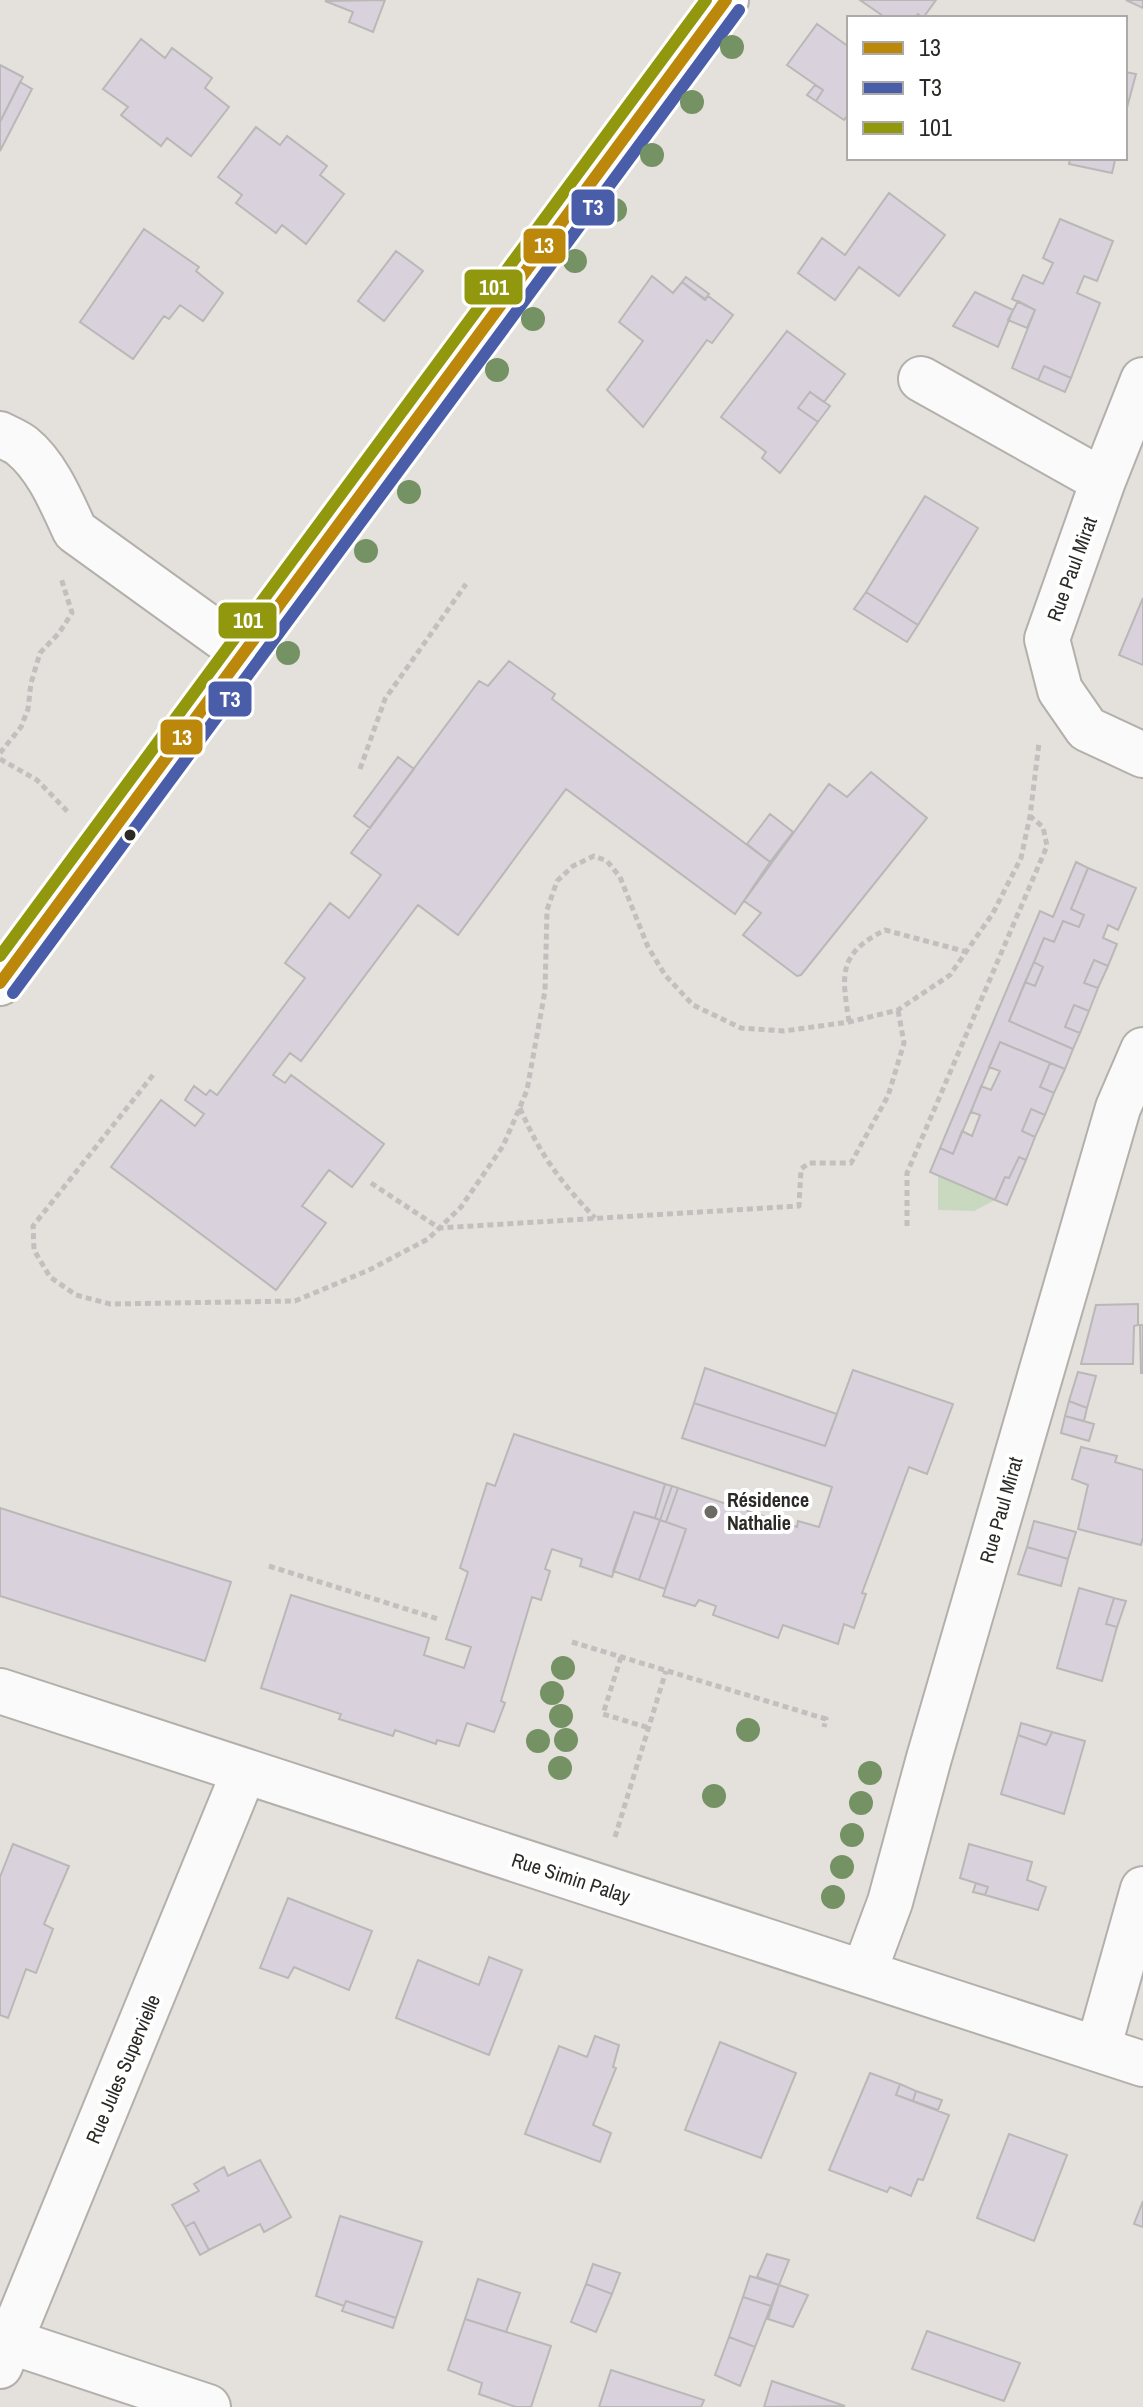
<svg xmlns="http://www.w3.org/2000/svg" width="1143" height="2407" font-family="'Archivo Narrow',sans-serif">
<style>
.green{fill:#c8d9bf}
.building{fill:#d9d2dd;stroke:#bab7b7;stroke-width:2}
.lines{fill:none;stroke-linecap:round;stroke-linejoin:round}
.minor-casing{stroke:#b3b0ac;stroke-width:48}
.path{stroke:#c1c0be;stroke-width:5;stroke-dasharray:6 4;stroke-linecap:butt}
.minor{stroke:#fbfafa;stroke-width:44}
.bus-1-casing{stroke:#fff;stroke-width:18}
.bus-2-casing{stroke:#fff;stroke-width:18}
.bus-3-casing{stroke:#fff;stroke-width:18}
.bus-1{stroke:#bc880b;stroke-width:12}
.bus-2{stroke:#4a5da8;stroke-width:12}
.bus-3{stroke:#91980d;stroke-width:12}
.tree{fill:#749263}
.bus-dot{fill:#2c2a26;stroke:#fff;stroke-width:3}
.poi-dot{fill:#6c6a65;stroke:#fff;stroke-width:3}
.labels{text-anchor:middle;stroke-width:8;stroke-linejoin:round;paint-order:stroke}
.street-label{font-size:20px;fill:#2c2a26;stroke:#fff}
.poi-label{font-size:20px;font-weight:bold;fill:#2c2a26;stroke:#fff;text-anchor:start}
.line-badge{stroke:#fff;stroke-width:3}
.badge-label{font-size:22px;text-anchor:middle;font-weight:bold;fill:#fff}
</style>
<rect width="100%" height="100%" fill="#e4e0db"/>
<path class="green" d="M938 1176 995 1200 974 1211 938 1210Z"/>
<path class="building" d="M385 0 373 32 349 22 353 12 325 1Z
M860 0H936L923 18 918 14 914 18H886Z
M1126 0H1143V8Z
M817 24 849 47V114L844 120 816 101 823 90 787 65Z
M141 39 165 58 172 48 212 78 205 88 229 107 191 156 167 138 161 146 121 115 128 107 103 89Z
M0 65 23 77 0 122Z
M1125 72 1136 74 1125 115Z
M20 82 32 89 0 151V122Z
M815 85 823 90 816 101 807 95Z
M256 127 280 145 287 136 327 166 320 175 344 194 306 244 282 225 276 233 236 203 242 195 218 177Z
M1070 158H1104L1115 160 1112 173 1069 164Z
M889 193 945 235 899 296 859 267 835 300 798 273 822 238 845 255Z
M1060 219 1113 241 1097 281 1084 276 1077 293 1100 303 1071 378 1044 366 1038 380 1012 368 1035 310 1012 299 1023 275 1043 284 1053 263 1043 258Z
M144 229 199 267 196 271 223 293 203 321 180 305 169 319 164 316 133 359 80 322Z
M396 251 423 271 384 321 358 301Z
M652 276 673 293 682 282 705 300 708 296 733 315 712 343 707 340 643 427 607 390 643 341 619 322Z
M686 277 709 294 705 299 682 282Z
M975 292 1013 310 998 347 953 326Z
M1018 301 1035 310 1027 328 1008 320Z
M787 331 845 374 824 402 810 392 798 408 818 422 780 473 762 458 766 452 721 417Z
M1044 366 1071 378 1065 392 1038 380Z
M810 392 830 406 818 422 798 408Z
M925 496 978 528 918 625 866 592Z
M866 592 918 625 907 642 854 609Z
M1143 598V665L1119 655Z
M509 661 555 694 552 699 770 862 735 914 566 789 458 935 418 905 301 1061 290 1053 273 1075 285 1083 291 1075 384 1144 352 1187 329 1170 302 1206 326 1223 276 1290 111 1167 161 1100 195 1126 204 1114 185 1100 194 1086 206 1095 210 1090 217 1095 305 978 285 963 330 903 349 918 381 875 351 853 479 681 488 686Z
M398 757 414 769 370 828 354 816Z
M871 772 927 818 801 975 797 976 743 935 761 913 744 901 829 784 847 797Z
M770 814 793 832 770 862 747 844Z
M1076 862 1088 868 1071 909 1084 915 1079 927 1063 921 1054 942 1044 938 1009 1021 1073 1049 1065 1069 1000 1042 953 1154 940 1148 1040 911 1053 917Z
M1088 868 1136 888 1118 930 1108 925 1103 938 1117 944 1108 966 1094 960 1084 983 1098 988 1089 1011 1074 1005 1065 1027 1080 1033 1073 1049 1009 1021 1025 982 1035 986 1043 967 1034 962 1044 938 1054 942 1063 921 1079 927 1084 915 1071 909Z
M1094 960 1108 966 1098 988 1084 983Z
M1034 962 1043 967 1035 986 1025 982Z
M1074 1005 1089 1011 1080 1033 1065 1027Z
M1000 1042 1050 1063 1040 1087 1054 1093 1045 1115 1031 1109 1022 1131 1035 1137 1026 1160 1019 1157 1009 1178 1005 1177 995 1200 930 1172 940 1148 953 1154 962 1131 972 1136 980 1115 971 1112 981 1086 991 1090 1000 1071 989 1067Z
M1050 1063 1065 1069 1054 1093 1040 1087Z
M1031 1109 1045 1115 1035 1137 1022 1131Z
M1019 1157 1026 1160 1007 1205 995 1200 1005 1177 1009 1178Z
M1138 1304V1325L1134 1326 1133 1364H1081L1096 1305Z
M1140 1325H1143V1373H1141Z
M705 1368 837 1414 825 1446 694 1403Z
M853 1370 953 1404 927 1474 909 1467 862 1593 866 1594 854 1628 844 1624 838 1644 783 1625 778 1638 713 1615 716 1606 699 1600 695 1606 663 1596 686 1529 666 1522 678 1488 797 1527 798 1521 819 1527 832 1487 682 1438 694 1403 825 1446Z
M1078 1372 1096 1376 1087 1408 1069 1401Z
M1069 1401 1087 1408 1084 1421 1065 1416Z
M1065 1416 1094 1424 1089 1441 1061 1433Z
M514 1434 665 1484 655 1518 634 1512 612 1577 580 1566 582 1559 552 1549 545 1569 550 1571 541 1600 532 1597 501 1701 505 1703 494 1732 467 1723 459 1746 437 1740 436 1744 395 1730 393 1736 339 1719 341 1714 261 1688 291 1595 429 1638 424 1655 464 1668 471 1647 446 1639 468 1572 460 1568 487 1483 495 1486Z
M1081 1447 1117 1456 1115 1462 1143 1470V1537L1141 1545 1078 1529 1088 1485 1072 1479Z
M665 1484 672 1486 660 1520 655 1518Z
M672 1486 678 1488 666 1522 660 1520Z
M0 1508 231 1582 205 1661 0 1596Z
M634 1512 660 1520 639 1580 613 1571Z
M660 1520 686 1529 665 1589 639 1580Z
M1034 1521 1076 1532 1068 1559 1027 1547Z
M1027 1547 1068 1559 1061 1586 1018 1574Z
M1079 1588 1114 1598 1106 1624 1117 1627 1102 1681 1057 1668Z
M1114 1598 1126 1601 1117 1627 1106 1624Z
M1021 1723 1052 1732 1046 1745 1018 1735Z
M1052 1732 1085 1741 1064 1814 1001 1794 1018 1735 1046 1745Z
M13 1844 69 1866 44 1924 53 1929 36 1973 26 1969 8 2018 0 2015V1877Z
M969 1844 1032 1862 1027 1880 1046 1887 1038 1910 985 1895 988 1887 960 1878Z
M976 1883 988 1887 985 1895 973 1892Z
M288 1898 372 1931 349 1990 294 1967 288 1978 260 1968Z
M489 1957 522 1970 489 2055 396 2018 418 1960 479 1985Z
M595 2036 619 2045 613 2067 616 2068 593 2125 611 2133 600 2162 525 2134 559 2046 587 2057Z
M720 2042 796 2073 761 2158 685 2130Z
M870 2073 900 2084 896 2095 949 2115 923 2180 918 2179 911 2196 890 2187 887 2192 829 2170Z
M900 2084 916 2091 913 2101 896 2095Z
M916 2091 942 2100 938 2110 913 2101Z
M1009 2134 1067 2155 1034 2241 977 2218Z
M260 2160 291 2217 264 2232 260 2224 209 2250 194 2222 185 2227 172 2205 199 2191 194 2184 224 2167 228 2176Z
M1143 2201V2227L1134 2224Z
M340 2216 422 2242 396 2318 346 2301 344 2306 316 2296Z
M194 2222 209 2250 200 2255 185 2227Z
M767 2254 789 2260 779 2285 757 2277Z
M593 2264 620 2273 612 2294 586 2284Z
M750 2276 779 2285 771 2306 743 2297Z
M478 2279 520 2293 506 2332 465 2319Z
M586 2284 612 2294 596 2332 571 2322Z
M779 2285 808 2295 793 2327 768 2319Z
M743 2297 771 2306 755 2347 729 2337Z
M346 2301 396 2318 393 2328 342 2311Z
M465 2319 551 2346 531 2407H516L479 2394 482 2383 448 2370Z
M927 2331 1020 2363 1004 2401 912 2369Z
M729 2337 755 2347 740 2386 715 2375Z
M611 2370 704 2400 701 2407H599Z
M772 2381 845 2406 764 2407Z"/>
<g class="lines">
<defs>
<path id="minor" d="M921 379 1103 481
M1143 380 1103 481 1047 639 1060 690 1087 729 1143 755
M0 434C7 438 16 441 22 446 47 466 62 503 75 531L244 653
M0 983 726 0
M0 1691 1143 2064
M864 1972 890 1902 929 1758 1118 1108 1143 1050
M1098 2049 1143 1889
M0 2338 208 2407
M0 2366 244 1772"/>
</defs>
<use href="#minor" class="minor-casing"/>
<path class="path" d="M0 753 21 727 28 709 31 683 40 653 59 633 72 613 61 578
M0 759 37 780 69 813
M360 769 385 699 466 584
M849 1022C842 975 837 954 885 930L967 952
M153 1075 33 1226 34 1250 50 1277 76 1295 110 1304 295 1301 369 1270 428 1239 461 1207 503 1146 520 1107 527 1090 545 991 547 910 557 881 573 866 594 856 607 861 620 877 648 947 665 975 693 1005 741 1028 784 1031 849 1022 898 1010 950 975 993 913 1021 858 1030 816 1039 743
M520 1108C540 1155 560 1181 595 1218
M371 1183 439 1228 799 1206 801 1169 809 1163H851L888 1096 904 1043 898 1010
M907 1226V1173L1047 846 1043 827 1030 816
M269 1566 438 1619
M572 1642 826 1719 824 1727
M621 1657 603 1714 649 1728
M615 1837 666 1671"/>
<use href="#minor" class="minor"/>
<defs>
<path id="bus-1" d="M0 983 726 0"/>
<path id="bus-2" d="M13 993 739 10"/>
<path id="bus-3" d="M0 956 706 0"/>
</defs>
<use href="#bus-1" class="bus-1-casing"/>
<use href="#bus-2" class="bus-2-casing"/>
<use href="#bus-3" class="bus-3-casing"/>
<use href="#bus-1" class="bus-1"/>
<use href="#bus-2" class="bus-2"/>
<use href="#bus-3" class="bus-3"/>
</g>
<g class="tree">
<circle cx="732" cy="47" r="12"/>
<circle cx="692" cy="102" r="12"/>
<circle cx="652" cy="155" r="12"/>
<circle cx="615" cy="210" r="12"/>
<circle cx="575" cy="261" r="12"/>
<circle cx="533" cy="319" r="12"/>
<circle cx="497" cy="370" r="12"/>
<circle cx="409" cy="492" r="12"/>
<circle cx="366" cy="551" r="12"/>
<circle cx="288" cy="653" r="12"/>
<circle cx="563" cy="1668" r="12"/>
<circle cx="552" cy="1693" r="12"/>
<circle cx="561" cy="1716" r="12"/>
<circle cx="748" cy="1730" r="12"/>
<circle cx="566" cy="1740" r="12"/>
<circle cx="538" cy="1741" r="12"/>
<circle cx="560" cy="1768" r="12"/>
<circle cx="870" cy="1773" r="12"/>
<circle cx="714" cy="1796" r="12"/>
<circle cx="861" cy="1803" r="12"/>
<circle cx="852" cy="1835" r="12"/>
<circle cx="842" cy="1867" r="12"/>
<circle cx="833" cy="1897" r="12"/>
</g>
<circle class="bus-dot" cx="130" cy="835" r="7"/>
<circle class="poi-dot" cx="711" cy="1512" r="8"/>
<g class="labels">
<g class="street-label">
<text transform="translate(1072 569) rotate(-70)" y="7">Rue Paul Mirat</text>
<text transform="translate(1001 1510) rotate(-74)" y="7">Rue Paul Mirat</text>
<text transform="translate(571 1878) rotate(18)" y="7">Rue Simin Palay</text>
<text transform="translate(123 2069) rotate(-67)" y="7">Rue Jules Supervielle</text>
</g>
<g class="poi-label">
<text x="727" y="1507">Résidence<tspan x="727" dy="23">Nathalie</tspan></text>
</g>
</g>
<g class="line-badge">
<rect x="570" y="188" width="46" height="39" rx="8" fill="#4a5da8"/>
<rect x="522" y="227" width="45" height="38" rx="8" fill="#bc880b"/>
<rect x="463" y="268" width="61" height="38" rx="8" fill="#91980d"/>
<rect x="217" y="601" width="61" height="39" rx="8" fill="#91980d"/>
<rect x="207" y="680" width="46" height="38" rx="8" fill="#4a5da8"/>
<rect x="159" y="718" width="45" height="38" rx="8" fill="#bc880b"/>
</g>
<g class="badge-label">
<text x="593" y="215">T3</text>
<text x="544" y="253">13</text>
<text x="494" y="295">101</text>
<text x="248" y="628">101</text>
<text x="230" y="707">T3</text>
<text x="182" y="745">13</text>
</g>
<rect x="847" y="16" width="280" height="144" fill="#ffffff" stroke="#abaaa8" stroke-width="2"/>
<rect x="863" y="42" width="40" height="12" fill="#bc880b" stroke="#abaaa8" stroke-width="2"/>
<text x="919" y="56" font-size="24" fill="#2c2a26">13</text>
<rect x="863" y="82" width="40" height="12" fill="#4a5da8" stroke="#abaaa8" stroke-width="2"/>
<text x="919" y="96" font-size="24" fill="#2c2a26">T3</text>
<rect x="863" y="122" width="40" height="12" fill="#91980d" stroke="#abaaa8" stroke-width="2"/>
<text x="919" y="136" font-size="24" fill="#2c2a26">101</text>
</svg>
